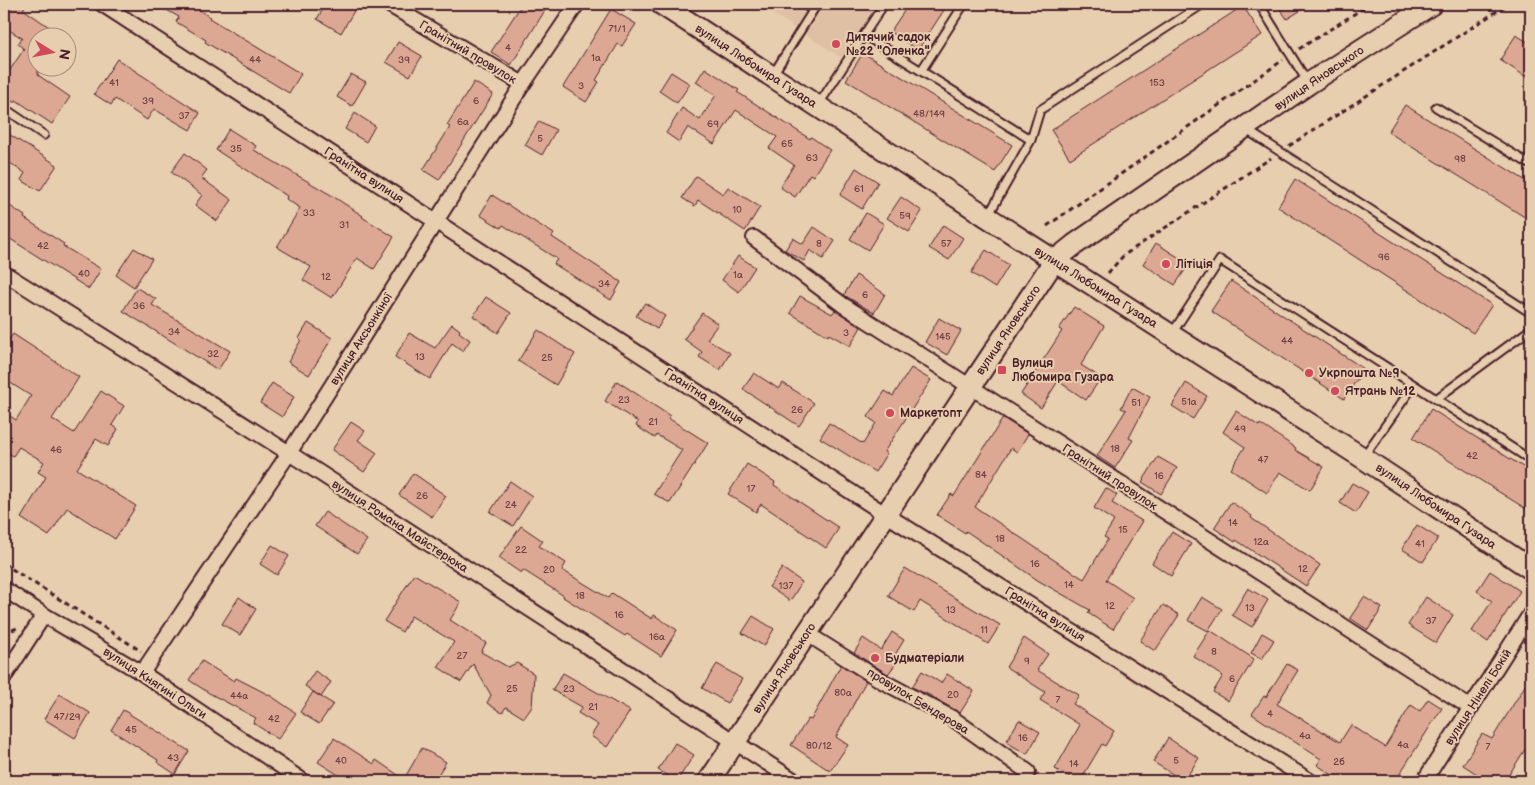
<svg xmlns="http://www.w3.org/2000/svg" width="1535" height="785" font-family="'Balsamiq Sans',sans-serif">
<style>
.built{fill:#e0c0a4}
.building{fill:#dda893;stroke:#4a1f2b}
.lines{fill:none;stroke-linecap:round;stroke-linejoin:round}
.lane-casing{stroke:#4a1f2b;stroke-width:11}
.street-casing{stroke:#4a1f2b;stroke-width:18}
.secondary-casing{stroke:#4a1f2b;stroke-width:24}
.path{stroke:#4a1f2b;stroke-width:3;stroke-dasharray:5 4;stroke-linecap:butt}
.lane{stroke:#e6ceae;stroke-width:7}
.street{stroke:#e6ceae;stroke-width:14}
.secondary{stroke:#e6ceae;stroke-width:20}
.poi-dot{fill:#d1495b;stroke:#e6ceae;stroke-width:2}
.labels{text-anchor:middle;stroke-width:4;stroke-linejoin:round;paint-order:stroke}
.number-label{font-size:10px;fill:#6f4145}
.poi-label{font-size:12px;font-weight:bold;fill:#4a1f2b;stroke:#e6ceae;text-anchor:start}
.street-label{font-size:12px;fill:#4a1f2b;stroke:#e6ceae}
</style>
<rect width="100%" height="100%" fill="#e6ceae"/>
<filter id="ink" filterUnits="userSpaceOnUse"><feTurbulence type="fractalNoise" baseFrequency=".02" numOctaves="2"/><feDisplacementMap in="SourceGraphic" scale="10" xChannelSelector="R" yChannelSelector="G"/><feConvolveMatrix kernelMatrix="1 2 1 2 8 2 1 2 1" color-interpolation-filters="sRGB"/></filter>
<g filter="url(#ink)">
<path class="built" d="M758 4H877L842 58Z"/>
<path class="building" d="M4 4H27L23 9 65 38H38V75L70 97 52 124 16 100 15 103 4 96V79L24 49 18 44 22 38 4 27Z
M156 4H189L210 17 209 18 301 74 289 93 205 42 206 40 176 22 179 17Z
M326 4H358L341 33 317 19Z
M522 4H549L511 65 491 52Z
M909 4H948L918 50 890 32Z
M1277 4H1311L1287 19Z
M1243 6 1262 35 1070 159 1051 130Z
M611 9 636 24 622 46 618 44 596 80 599 82 586 102 563 87Z
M1516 35 1531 44V80L1500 60Z
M398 42 422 56 410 76 386 62Z
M863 53 1012 145 995 172 846 80Z
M117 59 200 113 190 130 154 109 147 120 115 99 111 105 94 94Z
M705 68 739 90 737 92 810 139 811 137 830 150 813 176 810 174 795 197 780 187 794 165 769 148 777 137 736 110 714 144 688 127 679 142 666 133 682 108 700 120 716 95 696 82Z
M671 72 690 84 677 103 659 91Z
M351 74 366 82 352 106 337 97Z
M474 82 493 94 439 180 423 170 450 127 447 125Z
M1405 105 1531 184V221L1388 132Z
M355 113 375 126 366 142 345 129Z
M539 121 556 130 542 155 525 145Z
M229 129 256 146 254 150 331 195 363 216 362 217 394 237 374 269 357 258 332 298 303 280 311 267 277 247 300 208 286 199 287 196 216 150Z
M4 131 57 165 40 191 21 180 25 173 4 159Z
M185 153 207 170 201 178 232 200 217 221 195 205 202 195 171 172Z
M856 168 878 182 862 209 840 195Z
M696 176 723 194 728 187 760 207 745 231 698 200 695 206 682 198Z
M1295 179 1492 305 1473 333 1278 207Z
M492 195 554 234 552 237 621 282 611 300 554 264 557 259 503 225 501 228 480 215Z
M901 197 922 211 909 232 887 218Z
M4 202 25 216 24 218 64 244 63 246 101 269 89 289 4 235Z
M866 213 884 224 868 250 850 239Z
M943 225 963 238 949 260 929 248Z
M814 227 835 241 823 259 810 250 804 261 785 250 793 238 803 244Z
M1156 243 1189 264 1175 285 1143 264Z
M134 248 152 259 134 287 116 275Z
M986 250 1009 265 995 288 971 273Z
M738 256 755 267 739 292 722 280Z
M856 275 885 294 874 313 844 295Z
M1231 281 1364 369 1344 399 1211 311Z
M137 288 156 299 152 305 230 351 218 370 123 311Z
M800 296 832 314 835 310 861 327 850 346 829 334 828 336 790 313Z
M486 297 511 313 498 333 473 316Z
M645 303 665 316 657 329 636 316Z
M1074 307 1104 326 1081 365 1101 378 1086 400 1058 381 1041 408 1021 394 1062 331 1059 329Z
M702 313 718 324 707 339 730 353 720 370 699 357 702 352 684 339Z
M939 318 961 331 947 355 925 342Z
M308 323 332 338 309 375 288 362 301 340 299 338Z
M452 324 460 330 459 332 470 340 463 351 452 343 430 379 395 357 409 333 435 348Z
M538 330 575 354 556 385 518 361Z
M13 334 79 377 52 419 74 433 101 391 124 406 112 425 118 429 108 446 96 439 77 469 136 506 115 539 67 508 49 536 21 518 46 477 38 472 44 462 19 447 13 456 4 450V412L16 420 31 396 4 379V348Z
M911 368 931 380 884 452 887 453 875 472 820 438 829 423 863 444 876 423 868 417 885 391 893 396Z
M754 373 779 389 783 383 814 403 799 426 743 389Z
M617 381 670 416 668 418 708 443 670 503 654 494 682 450 657 435 655 438 636 426 638 422 605 401Z
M272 383 294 397 282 417 260 403Z
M1186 383 1207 396 1193 419 1172 406Z
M1132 387 1150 397 1129 438 1133 440 1115 468 1097 456 1126 410 1121 408Z
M1431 409 1531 472V512L1413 438Z
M1236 411 1259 426 1260 424 1296 448 1295 450 1324 467 1310 490 1280 472 1267 493 1231 469 1245 447 1223 432Z
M1003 418 1028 434 1017 452 1011 448 975 507 1063 566 1084 579 1108 539 1104 537 1114 521 1094 508 1106 488 1117 495 1112 503 1142 521 1106 580 1133 598 1113 629 1088 613 1090 610 1039 581 966 531 965 533 937 515 951 494 954 496Z
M351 422 365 431 358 440 377 453 364 472 332 450Z
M1158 457 1177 468 1161 494 1142 482Z
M747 464 775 482 774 485 839 528 826 548 761 504 756 512 728 494Z
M413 473 446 496 432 517 399 495Z
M510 481 532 496 513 526 490 512Z
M1352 483 1368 492 1356 513 1340 503Z
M1231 502 1252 516 1251 518 1320 565 1306 586 1236 540 1235 542 1214 528Z
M325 512 367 540 357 554 315 526Z
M1417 525 1438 538 1423 562 1402 549Z
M521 526 543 541 539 546 566 563 562 570 608 598 612 593 652 619 654 615 677 630 661 656 627 634 625 636 563 597 564 596 523 570 521 573 499 558Z
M1172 532 1191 544 1171 576 1152 563Z
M272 545 289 556 277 575 260 564Z
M782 568 802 582 790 601 769 587Z
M905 568 1000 625 988 644 920 601 914 612 888 596Z
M1490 571 1520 591 1488 642 1472 631 1492 601 1477 591Z
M414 574 461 602 450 620 486 643 481 652 508 667 517 663 534 674 532 707 524 718 506 707 502 713 487 703 491 695 473 664 461 682 438 667 454 642 411 616 402 632 384 621Z
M1248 588 1268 600 1252 627 1232 615Z
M239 597 256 609 240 635 222 624Z
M1202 597 1222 609 1208 631 1188 620Z
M1364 597 1382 608 1368 630 1350 618Z
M1426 597 1453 615 1436 643 1408 625Z
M1163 605 1179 615 1155 651 1140 641Z
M753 616 774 629 764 646 742 633Z
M1210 630 1254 659 1228 701 1213 692 1223 676 1193 656Z
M892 632 904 640 893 658 898 661 888 674 854 653 863 638 881 650Z
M1262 633 1274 640 1262 659 1251 653Z
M1024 638 1048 654 1037 670 1079 695 1073 704 1114 731 1105 746 1102 744 1080 781H1077L1055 769 1080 725 1040 700 1045 692 1006 667Z
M202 661 234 681 236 678 271 696 296 713 278 739 253 723 256 718 209 693 189 680Z
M717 664 742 679 727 703 702 688Z
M1287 664 1298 670 1277 704 1340 742 1351 725 1385 747 1411 705 1420 711 1428 699 1442 708 1395 781H1342L1317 765 1321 759 1252 714 1264 696 1266 697Z
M841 665 866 681 836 737 848 745 830 771 791 745 808 719 811 720Z
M315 671 331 682 321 697 305 686Z
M922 671 941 683 947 674 974 691 960 713 924 692V693L912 687Z
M563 673 630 711 607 747 591 736 598 725 578 713 582 707 552 690Z
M1531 676V740L1505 781H1488L1463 765 1482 734 1492 739Z
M313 692 333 704 319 724 300 712Z
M60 694 90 713 75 738 44 719Z
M123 710 189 751 175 774 157 762 158 760 111 730Z
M1019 720 1040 732 1027 754 1006 742Z
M334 738 374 764 376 760 404 779 422 748 446 762 434 781H348L318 762Z
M1168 738 1199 758 1184 781 1153 762Z
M675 743 694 755 677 781 658 770Z"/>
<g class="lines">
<defs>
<path id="lane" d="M803 4 813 10
M1259 4 1307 81
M864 35 1031 140 988 216
M921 71 964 4
M772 76 817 4
M819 104 884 4
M1436 107 1531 165
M4 108 44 135
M1245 129 1531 313
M1031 140 1040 110 1203 4
M1171 335 1220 260 1531 460
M1436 399 1531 329
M1364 456 1414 385"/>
<path id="street" d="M102 4 885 514 1310 781
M388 4 523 84
M754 238 843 305 1471 708
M4 273 289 453 795 781
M4 589 44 615 142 673 303 781
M806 633 882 681 952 718 1028 772
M142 673 289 453 523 84 577 4
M4 677 44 615
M1424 781 1531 613"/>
<path id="secondary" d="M661 4 1024 241 1363 458 1531 569
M709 781 1054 261 1074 245 1308 84 1432 4"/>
</defs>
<use href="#lane" class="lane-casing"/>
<use href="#street" class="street-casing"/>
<use href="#secondary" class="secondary-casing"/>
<path class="path" d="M1299 49 1370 4
M1289 146 1508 4
M1047 226 1283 60
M1108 273 1124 255 1271 158
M4 564 141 651
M4 634 19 627"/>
<use href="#lane" class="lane"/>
<use href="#street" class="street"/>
<use href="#secondary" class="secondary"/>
</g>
</g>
<g class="poi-dot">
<circle cx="836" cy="44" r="5"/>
<circle cx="1166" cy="264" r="5"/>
<rect x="997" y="365" width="10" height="10" rx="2.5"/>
<circle cx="1309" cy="373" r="5"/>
<circle cx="1335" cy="391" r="5"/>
<circle cx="890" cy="413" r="5"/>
<circle cx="875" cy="658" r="5"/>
</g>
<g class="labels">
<g class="number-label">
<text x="617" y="32">71/1</text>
<text x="508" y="51">4</text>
<text x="596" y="61">1а</text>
<text x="255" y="63">44</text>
<text x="404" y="63">39</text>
<text x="114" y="86">41</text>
<text x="1157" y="86">153</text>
<text x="581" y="89">3</text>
<text x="148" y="104">39</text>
<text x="476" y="104">6</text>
<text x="929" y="117">48/149</text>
<text x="184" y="119">37</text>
<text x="463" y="125">6а</text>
<text x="713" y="127">69</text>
<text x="540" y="142">5</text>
<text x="787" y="147">65</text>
<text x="236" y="152">35</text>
<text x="812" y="161">63</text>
<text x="1460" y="162">98</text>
<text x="859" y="192">61</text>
<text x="737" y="213">10</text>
<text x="309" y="216">33</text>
<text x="905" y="219">59</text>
<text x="344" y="228">31</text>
<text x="819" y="247">8</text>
<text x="946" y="247">57</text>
<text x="43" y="249">42</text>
<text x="1384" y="260">96</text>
<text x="84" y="277">40</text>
<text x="738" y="278">1а</text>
<text x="326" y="280">12</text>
<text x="604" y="287">34</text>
<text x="865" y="298">6</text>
<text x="139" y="309">36</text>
<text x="174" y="335">34</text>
<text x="846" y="336">3</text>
<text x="943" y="340">145</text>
<text x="1287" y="344">44</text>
<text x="213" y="357">32</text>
<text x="420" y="360">13</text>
<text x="547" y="361">25</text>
<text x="624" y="403">23</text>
<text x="1189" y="405">51а</text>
<text x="1136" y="406">51</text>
<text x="797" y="413">26</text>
<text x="653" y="425">21</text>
<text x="1240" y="432">49</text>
<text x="1115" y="452">18</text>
<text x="56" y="453">46</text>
<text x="1472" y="459">42</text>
<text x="1263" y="463">47</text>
<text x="981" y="478">84</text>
<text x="1159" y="479">16</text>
<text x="751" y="492">17</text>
<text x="422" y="499">26</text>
<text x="511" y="508">24</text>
<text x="1233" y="526">14</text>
<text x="1123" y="533">15</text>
<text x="1000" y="542">18</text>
<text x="1261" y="545">12а</text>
<text x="1420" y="547">41</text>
<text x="521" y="553">22</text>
<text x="1035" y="567">16</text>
<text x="1303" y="572">12</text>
<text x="549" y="573">20</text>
<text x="1069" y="588">14</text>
<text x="786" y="589">137</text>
<text x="580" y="599">18</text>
<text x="1110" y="609">12</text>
<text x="1250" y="611">13</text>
<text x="951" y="613">13</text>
<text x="619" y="618">16</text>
<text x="1431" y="624">37</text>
<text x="984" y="633">11</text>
<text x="657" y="640">16а</text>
<text x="1214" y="655">8</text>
<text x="462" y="659">27</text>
<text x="1027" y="664">9</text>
<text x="1232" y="682">6</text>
<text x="512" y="692">25</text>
<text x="569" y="692">23</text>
<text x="843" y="696">80а</text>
<text x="953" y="698">20</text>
<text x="239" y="699">44а</text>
<text x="1058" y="703">7</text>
<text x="593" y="710">21</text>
<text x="1270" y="717">4</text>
<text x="67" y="720">47/29</text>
<text x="274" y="722">42</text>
<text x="131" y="733">45</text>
<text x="1305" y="739">4а</text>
<text x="1023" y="741">16</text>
<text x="1403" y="748">4а</text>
<text x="819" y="749">80/12</text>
<text x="1488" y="750">7</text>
<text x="173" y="761">43</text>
<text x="341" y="764">40</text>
<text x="1176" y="764">5</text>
<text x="1339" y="765">2б</text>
<text x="1074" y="767">14</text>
</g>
<g class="poi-label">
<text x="846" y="41">Дитячий садок<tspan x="846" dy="14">№22 "Оленка"</tspan></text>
<text x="1176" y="268">Літіція</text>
<text x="1012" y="367">Вулиця<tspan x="1012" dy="14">Любомира Гузара</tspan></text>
<text x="1319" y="377">Укрпошта №9</text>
<text x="1345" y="395">Ятрань №12</text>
<text x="900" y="417">Маркетопт</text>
<text x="885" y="662">Будматеріали</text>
</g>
<g class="street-label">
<text transform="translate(468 52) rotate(31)" y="4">Гранітний провулок</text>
<text transform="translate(756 66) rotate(33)" y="4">вулиця Любомира Гузара</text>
<text transform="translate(1319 78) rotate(-34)" y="4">вулиця Яновського</text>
<text transform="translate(364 175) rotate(33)" y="4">Гранітна вулиця</text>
<text transform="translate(1096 287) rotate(32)" y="4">вулиця Любомира Гузара</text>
<text transform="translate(1008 330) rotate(-56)" y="4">вулиця Яновського</text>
<text transform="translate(361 339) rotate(-58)" y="4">вулиця Аксьонкіної</text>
<text transform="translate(704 396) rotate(33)" y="4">Гранітна вулиця</text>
<text transform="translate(1110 477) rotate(33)" y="4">Гранітний провулок</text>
<text transform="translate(1436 506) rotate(34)" y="4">вулиця Любомира Гузара</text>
<text transform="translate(400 526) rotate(33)" y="4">вулиця Романа Майстерюка</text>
<text transform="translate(1045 614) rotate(32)" y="4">Гранітна вулиця</text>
<text transform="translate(784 668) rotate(-57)" y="4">вулиця Яновського</text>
<text transform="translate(155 683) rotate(33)" y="4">вулиця Княгині Ольги</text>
<text transform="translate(1478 697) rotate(-57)" y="4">вулиця Нінелі Бокій</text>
<text transform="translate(918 701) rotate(31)" y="4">провулок Бендерова</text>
</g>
</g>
<rect width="1535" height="785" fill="none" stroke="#e6ceae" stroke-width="20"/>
<rect x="10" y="10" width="1515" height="765" fill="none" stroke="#4a1f2b" stroke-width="2" filter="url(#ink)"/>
<g transform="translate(52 52) rotate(100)"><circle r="24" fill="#e6ceae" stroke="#a8887a"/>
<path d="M0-4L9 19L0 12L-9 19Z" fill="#d1495b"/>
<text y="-8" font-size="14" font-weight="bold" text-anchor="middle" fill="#4a1f2b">N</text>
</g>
</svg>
